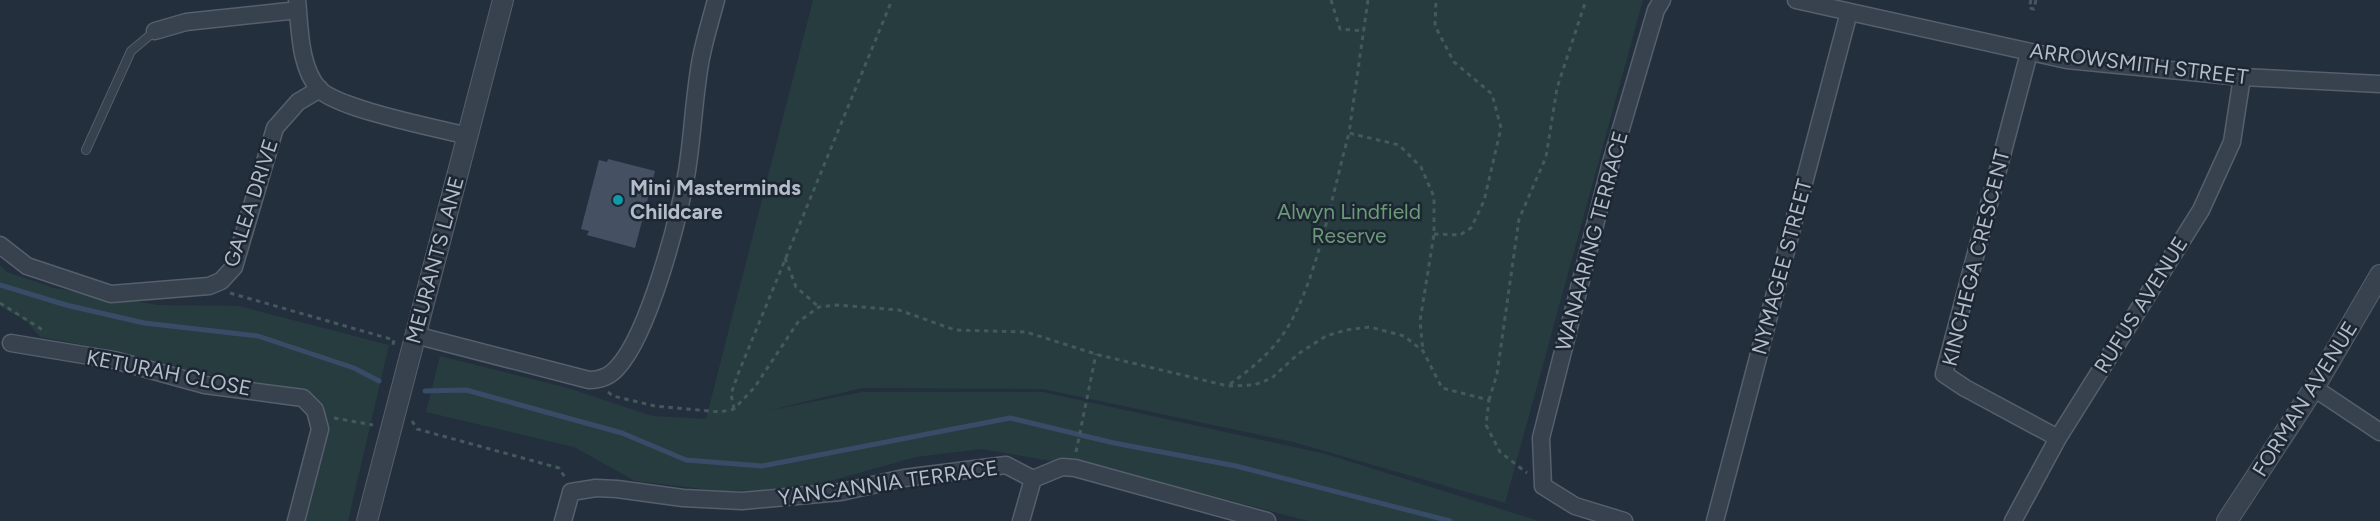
<svg xmlns="http://www.w3.org/2000/svg" width="2380" height="521" font-family="Figtree,sans-serif">
<style>
.green{fill:#263c3f}
.lines{fill:none;stroke-linecap:round;stroke-linejoin:round}
.stream{stroke:#394c67;stroke-width:5}
.building{fill:#455162}
.service-casing{stroke:#565f6c;stroke-width:10}
.minor-casing{stroke:#565f6c;stroke-width:19}
.tertiary-casing{stroke:#565f6c;stroke-width:22}
.path{stroke:#44595c;stroke-width:3;stroke-dasharray:4.5 4.5;stroke-linecap:butt}
.service{stroke:#38414e;stroke-width:8}
.minor{stroke:#38414e;stroke-width:16}
.tertiary{stroke:#38414e;stroke-width:20}
.culture-dot{fill:#0f9aa8;stroke:#1d2633;stroke-width:2}
.labels{text-anchor:middle;stroke-width:5;stroke-linejoin:round;paint-order:stroke}
.street-label{font-size:21px;fill:#b4bcc9;stroke:#1d2633}
.poi-label{font-size:21px;font-weight:bold;fill:#b4bcc9;stroke:#1d2633;text-anchor:start}
.park-label{font-size:21px;fill:#6b9a76;stroke:#1d2633}
</style>
<rect width="100%" height="100%" fill="#242f3e"/>
<path class="green" d="M813 0H1643L1505 503 1293 442 1043 389 862 388 771 410 862 392H1043L1326 454 1539 521H1308L1133 475 981 449 916 457 798 490 720 491 635 481 574 447 426 412 440 356 568 388 652 416 706 419Z
M0 265 7 272 54 288 158 305 239 306 389 345 348 521H304L329 430 324 406 303 390 193 372 117 351 40 337 27 322 0 306Z"/>
<g class="lines">
<path class="stream" d="M0 285 66 305 144 323 258 336 354 368 379 381
M425 391 466 390 622 433 686 460 762 466 1010 418 1114 443 1236 466 1450 521"/>
</g>
<path class="building" d="M608 159 655 171 635 248 587 235 589 231 581 229 599 160 607 162Z"/>
<g class="lines">
<defs>
<path id="service" d="M86 150 131 51 155 31"/>
<path id="minor" d="M297 0C300 27 299 67 319 89 338 109 437 128 468 136
M1796 0 2067 60 2242 77 2380 84
M155 31 186 22 298 10
M2029 53 1944 374 1965 388 2058 438
M0 245 27 266 111 294 209 286 221 281 234 267 275 128 298 102 320 89
M415 335 589 380C600 380 610 376 617 368 649 334 679 218 687 171 693 133 694 95 701 58 705 38 711 19 716 0
M11 343 114 360 205 385 303 398 315 410 320 429 296 521
M2314 388 2380 432
M563 521 571 492 596 488 617 489 683 498 742 501 841 492 904 478 1006 465 1033 479 1062 467 1075 468 1267 521
M1021 521 1033 479
M1624 521 1575 506 1543 486 1541 438 1610 166 1656 10 1662 0
M1715 521 1849 12
M2013 521 2058 438 2201 210 2232 142 2242 77"/>
<path id="tertiary" d="M367 521 503 0
M2227 521 2314 388 2380 275"/>
</defs>
<use href="#service" class="service-casing"/>
<use href="#minor" class="minor-casing"/>
<use href="#tertiary" class="tertiary-casing"/>
<path class="path" d="M1331 0 1340 29 1364 31
M1368 0 1349 133 1399 145 1421 167 1434 197V234L1420 321 1423 351
M2031 0 2029 8 2034 9 2036 0
M1434 234 1460 235 1471 228 1484 201 1501 128 1492 94 1454 62 1435 26 1436 0
M785 258 796 287 819 307
M230 293 394 340 392 349
M0 303 46 332
M1230 384C1251 369 1271 353 1286 330 1317 281 1333 191 1349 133
M608 392 613 396 655 406 720 412 734 409 754 388 798 322 819 307 837 305 899 310 955 330 1026 332 1099 355 1228 386 1254 385 1272 378 1298 354 1326 336 1346 330 1370 327 1404 336 1423 351 1442 388 1489 400 1486 425 1500 452 1527 473
M1489 400 1497 374 1519 219 1546 157 1557 88 1586 0
M734 409 731 394 738 374 892 0
M334 418 373 425
M412 421 417 429 559 468 566 479
M1076 452 1096 354"/>
<use href="#service" class="service"/>
<use href="#minor" class="minor"/>
<use href="#tertiary" class="tertiary"/>
</g>
<circle class="culture-dot" cx="618" cy="200" r="6"/>
<g class="labels">
<g class="street-label">
<text transform="translate(2139 64) rotate(7)" y="7">ARROWSMITH STREET</text>
<text transform="translate(251 203) rotate(-72)" y="7">GALEA DRIVE</text>
<text transform="translate(1592 241) rotate(-75)" y="7">WANAARING TERRACE</text>
<text transform="translate(1976 258) rotate(-76)" y="7">KINCHEGA CRESCENT</text>
<text transform="translate(435 260) rotate(-75)" y="7">MEURANTS LANE</text>
<text transform="translate(1782 267) rotate(-75)" y="7">NYMAGEE STREET</text>
<text transform="translate(2141 305) rotate(-58)" y="7">RUFUS AVENUE</text>
<text transform="translate(169 373) rotate(11)" y="7">KETURAH CLOSE</text>
<text transform="translate(2305 399) rotate(-58)" y="7">FORMAN AVENUE</text>
<text transform="translate(888 483) rotate(-8)" y="7">YANCANNIA TERRACE</text>
</g>
<g class="poi-label">
<text x="630" y="195">Mini Masterminds<tspan x="630" dy="24">Childcare</tspan></text>
</g>
<g class="park-label">
<text x="1349" y="219">Alwyn Lindfield<tspan x="1349" dy="24">Reserve</tspan></text>
</g>
</g>
</svg>
